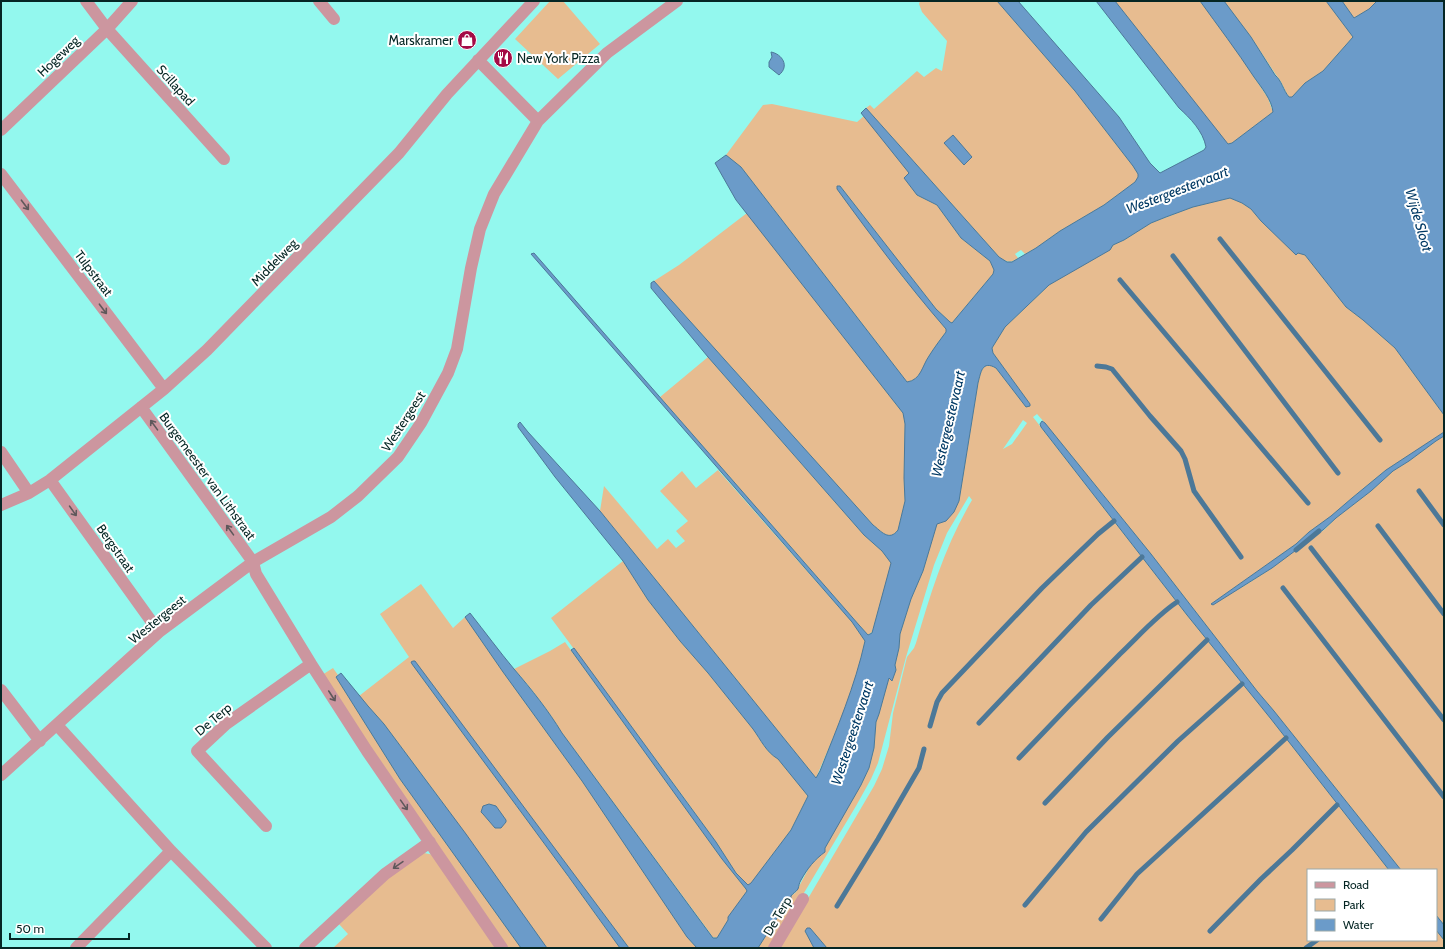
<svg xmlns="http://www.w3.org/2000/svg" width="1445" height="949" font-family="Cabin,sans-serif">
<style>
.green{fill:#e7bc90;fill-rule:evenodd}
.water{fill:#6b9bc9;stroke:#4c7898}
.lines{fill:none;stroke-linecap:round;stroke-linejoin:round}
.stream{stroke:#4c7898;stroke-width:5}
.minor{stroke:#cc969f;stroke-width:12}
.oneway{stroke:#5f585b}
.labels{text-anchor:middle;stroke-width:4;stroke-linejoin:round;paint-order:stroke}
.poi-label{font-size:13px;fill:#052624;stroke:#fff;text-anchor:end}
.street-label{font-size:13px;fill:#052624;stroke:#fff}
.water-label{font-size:14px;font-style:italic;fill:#003964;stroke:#fff}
</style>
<rect width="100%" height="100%" fill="#93f8ee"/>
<path class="green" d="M550 1H563L600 44 558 79 515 39Z
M920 1H997L1075 91 1133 166 1138 174 1139 177 1135 182 1104 205 1060 231 1036 248 1025 254 1021 250 1015 254 1018 258C1010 264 1007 262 999 257L866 108 870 105 874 109 917 71 924 77 936 68 942 71 947 41 922 12 919 4Z
M1115 1H1200L1232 44 1268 98 1273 112 1232 143 1227 144Z
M1224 1H1326L1353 37 1323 71 1305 83 1292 97H1289C1284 90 1282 81 1276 75L1251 37Z
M1342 1H1377L1369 9 1354 18Z
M772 104 857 122 864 116 910 173 917 195 937 205 961 238 990 261 994 270 993 274 952 323 950 322 936 309 840 186H837L902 276 946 329V332C940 340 934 348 929 356 922 367 921 380 907 382L741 167 726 155 763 105Z
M1230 198 1242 203 1251 209 1261 221 1296 254 1298 253 1305 255 1346 307 1363 320 1395 348 1444 415V432L1439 436 1386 470 1352 498 1331 516 1309 532 1296 544 1211 604 1244 586 1272 568 1312 537 1324 530 1336 518 1371 491 1393 471 1409 461 1436 441 1444 436V925L1436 915V870H1401L1274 711 1257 691 1151 554 1045 423 1037 414 1033 417 1187 615 1271 719 1389 870H1308V940H1436V930L1444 940V948H827L810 928 805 931 814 948H779L874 786 882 769 889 746 893 713 907 657 914 648 916 643C931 592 945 546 972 500L969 496 947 533 934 565 906 657 878 763 871 779 856 806 771 948H758L786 904 790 901 791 896 796 892 811 864 816 860 828 843 840 819 861 785 869 768 874 748 876 722 879 714 889 677 892 680 896 670 895 665 899 648 900 634 911 599 923 571 937 523 959 501 978 383C981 372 982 360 996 368L1026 407 1030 406V404L993 353 992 348 1005 327 1049 285 1113 245 1124 240 1151 223 1193 207ZM1023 420 1027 423 1012 444 1003 449Z
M747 213 903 413 905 424 904 478 905 501 898 530C889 542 881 531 873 525L654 281 679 265Z
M708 357 864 535 882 551 892 564 872 632 868 635 859 625 660 397Z
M718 470 852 622 865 641 857 674 845 710 816 778 600 511 604 486 657 549 668 539 676 548 685 541 676 531 688 521 660 491 682 471 696 488Z
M623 561 648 600 680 641 708 673 753 729C761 740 766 752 778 759L808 796 791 830 750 885H748L736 873 716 842 682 795 551 618Z
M421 584 453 628 465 617 503 672 582 781 687 937 697 948H629L413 661 412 664C481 759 552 852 620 948H547L440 799 384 724 359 696 409 657 380 614Z
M565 642 722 859 746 889 747 891 717 938 712 937 710 933 562 733C548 710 532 689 514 669L550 651Z
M333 668 338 675 336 677 400 779 521 948H507L322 675Z
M424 853 434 855 498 948H333L348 934 338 923 387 878Z"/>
<path class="water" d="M997 1H1018L1119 117 1150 163 1160 173 1204 150 1206 147C1203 131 1190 118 1179 108L1096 1H1115L1228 144 1232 143 1273 112C1272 100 1261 87 1254 77 1237 51 1218 26 1200 1H1224L1251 37 1275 75C1282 81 1283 90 1289 97H1292L1305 83 1323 71 1353 37 1326 1H1342L1354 18 1369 9 1377 1H1444V415L1395 348 1363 320 1346 307 1305 255 1298 253 1296 255 1261 221 1251 209 1242 203 1230 198 1193 207 1166 217 1151 223 1124 240 1113 245 1110 250 1049 285 1005 327 992 348 993 353 1030 404V406L1026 407 996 368C982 360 981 372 978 383L959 501 954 512 946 521 937 524 923 571 911 599 900 634 899 648 895 665 896 670 892 681 889 678 879 714 876 722 874 748 869 768 861 785 825 848V852C815 859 807 869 801 880 799 883 799 886 798 889 796 892 793 893 791 896V900L786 904 758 948H697L687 937 582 781 503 672 465 617 470 613C485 632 499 651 514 669 532 690 548 710 562 733L713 938H717L728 920V917L747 891 746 889 722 859 571 650 574 648 716 842 736 873 748 885 751 883 791 830 808 796 778 759C766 752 761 740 753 729L708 673 680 641 648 600 623 561 555 477 518 427V424L520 422 528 432 600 511 816 778 820 771C837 728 855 686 865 641L852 622 531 254 534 253 859 625 868 635 872 633 891 563 882 551 864 535 708 357 651 288V283L654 281 873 525C881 531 889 542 898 530L905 501 904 478 905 424 903 413 736 200 715 163 726 155 741 167 907 382C921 380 922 366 929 356 934 348 940 340 946 332V329C907 284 872 237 837 189V186H840L936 309 950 322 952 323 993 274 994 270 990 261 961 238 937 205 917 195 904 178 909 173 861 113 866 108 999 257 1007 262H1012L1036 248 1060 231 1104 205 1135 182 1138 177V174L1133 166 1075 91Z
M771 52C782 54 790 66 779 75L769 67V62L772 57Z
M953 135 972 157 964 165 944 143Z
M1042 421 1045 423 1151 554 1257 691 1274 711 1401 870H1389L1271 719 1187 615 1041 427 1040 424Z
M1444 432V436L1436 441 1409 461 1393 471 1371 491 1336 518 1323 530 1312 537 1307 542 1272 568 1213 605 1211 604 1296 544 1309 532 1331 516 1352 498 1386 470Z
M413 661H415L629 948H620C552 852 481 759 412 664L411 662Z
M341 673 368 706 384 724 466 834 547 948H521L400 779 336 677Z
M489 804 496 806 506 820V822L501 828H495L483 814 481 812 483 806Z
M1436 915 1444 925V940L1436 930Z
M807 928H810L827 948H814L805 931Z"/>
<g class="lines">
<path class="stream" d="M1220 239 1380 440
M1173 256 1338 473
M1120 280 1308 503
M1097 366 1106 367 1112 369 1150 416 1181 451 1185 459 1194 491 1241 557
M1419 491 1444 525
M1378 526 1444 614
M1311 548 1444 720
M1296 550 1319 531
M1283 588 1444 797
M979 723 1091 605 1142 557
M930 726 937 702 942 693 1042 588 1098 534 1114 521
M1019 758C1052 723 1086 688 1120 654 1138 637 1156 616 1177 602
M1045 803 1108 737 1207 640
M1025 905 1086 832 1178 741 1242 684
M837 906 878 839 919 768 924 749
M1101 919 1137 874 1286 738
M1210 931 1261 879 1292 850 1337 805
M1306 948 1317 940"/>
<path class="minor" d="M86 1 107 29 224 159
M319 1 334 19
M478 60 538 121
M1 130 107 29 132 1
M1 174 164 389
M141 407 253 562 256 574 311 664 367 751 502 948
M1 452 29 493
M50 480 159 632
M1 505 29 493 50 480 164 389 207 350 399 153 447 94 534 1
M1 690 40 741
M57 725 171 851 266 948
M1 775 159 632 253 562 331 517 358 496 398 457 421 423 448 373 457 349 471 268 480 229 494 194 538 121 607 53 677 1
M266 826 197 751 226 724 311 664
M76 948 171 851
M305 948 385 874 430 842
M774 948 803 899"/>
</g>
<defs><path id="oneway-shaft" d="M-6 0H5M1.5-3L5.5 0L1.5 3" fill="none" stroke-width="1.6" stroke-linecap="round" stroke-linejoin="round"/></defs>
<g class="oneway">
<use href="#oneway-shaft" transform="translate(25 205) rotate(53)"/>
<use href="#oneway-shaft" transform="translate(103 309) rotate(53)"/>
<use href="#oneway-shaft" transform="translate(154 425) rotate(-126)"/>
<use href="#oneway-shaft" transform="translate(73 511) rotate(55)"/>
<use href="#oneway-shaft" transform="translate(230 530) rotate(-126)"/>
<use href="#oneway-shaft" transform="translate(332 696) rotate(57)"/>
<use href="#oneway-shaft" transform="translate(404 805) rotate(55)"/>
<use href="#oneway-shaft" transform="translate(398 865) rotate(145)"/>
</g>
<defs>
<symbol id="shop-disc" viewBox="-11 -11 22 22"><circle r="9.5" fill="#a40b46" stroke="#fff"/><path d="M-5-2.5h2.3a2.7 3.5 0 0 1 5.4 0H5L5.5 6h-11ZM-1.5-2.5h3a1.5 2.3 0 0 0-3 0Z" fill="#fff"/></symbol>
<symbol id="restaurant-disc" viewBox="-11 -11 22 22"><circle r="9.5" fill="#a40b46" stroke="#fff"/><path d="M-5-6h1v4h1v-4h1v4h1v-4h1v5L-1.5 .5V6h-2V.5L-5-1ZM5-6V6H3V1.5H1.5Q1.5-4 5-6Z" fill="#fff"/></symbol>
</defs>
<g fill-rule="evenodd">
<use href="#shop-disc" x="456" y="29" width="22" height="22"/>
<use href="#restaurant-disc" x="492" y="47" width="22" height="22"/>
</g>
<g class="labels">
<g class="poi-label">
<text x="453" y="45">Marskramer</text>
<text x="517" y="63" text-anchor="start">New York Pizza</text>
</g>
<g class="street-label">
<text transform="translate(58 56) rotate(-44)" y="5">Hogeweg</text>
<text transform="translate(176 85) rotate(48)" y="5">Scillapad</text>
<text transform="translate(274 262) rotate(-46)" y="5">Middelweg</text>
<text transform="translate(94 273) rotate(53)" y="5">Tulpstraat</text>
<text transform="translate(403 421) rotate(-57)" y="5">Westergeest</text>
<text transform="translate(208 476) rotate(54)" y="5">Burgemeester van Lithstraat</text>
<text transform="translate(116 548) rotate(55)" y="5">Bergstraat</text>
<text transform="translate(157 619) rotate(-39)" y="5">Westergeest</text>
<text transform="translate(213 719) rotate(-40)" y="5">De Terp</text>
<text transform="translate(777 916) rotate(-60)" y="5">De Terp</text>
</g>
<g class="water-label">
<text transform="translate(1177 190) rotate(-21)" y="5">Westergeestervaart</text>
<text transform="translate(1419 220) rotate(74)" y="5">Wijde Sloot</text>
<text transform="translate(948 424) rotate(-77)" y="5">Westergeestervaart</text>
<text transform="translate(852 733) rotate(-72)" y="5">Westergeestervaart</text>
</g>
</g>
<rect width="1445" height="949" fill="none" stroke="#052624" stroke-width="4"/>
<rect x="1307" y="869" width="130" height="72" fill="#ffffff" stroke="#9ba8a7"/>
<rect x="1315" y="882" width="20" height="6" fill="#cc969f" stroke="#9ba8a7"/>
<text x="1343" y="889" font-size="12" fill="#052624">Road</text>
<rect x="1315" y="899" width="20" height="12" fill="#e7bc90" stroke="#9ba8a7"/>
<text x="1343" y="909" font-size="12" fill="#052624">Park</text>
<rect x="1315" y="919" width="20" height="12" fill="#6b9bc9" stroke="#9ba8a7"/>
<text x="1343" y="929" font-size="12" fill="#052624">Water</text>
<path d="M10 933v6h119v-6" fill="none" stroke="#052624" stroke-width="2"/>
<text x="16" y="933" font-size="12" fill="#052624" stroke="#ffffff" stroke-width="3" paint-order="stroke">50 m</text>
</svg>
